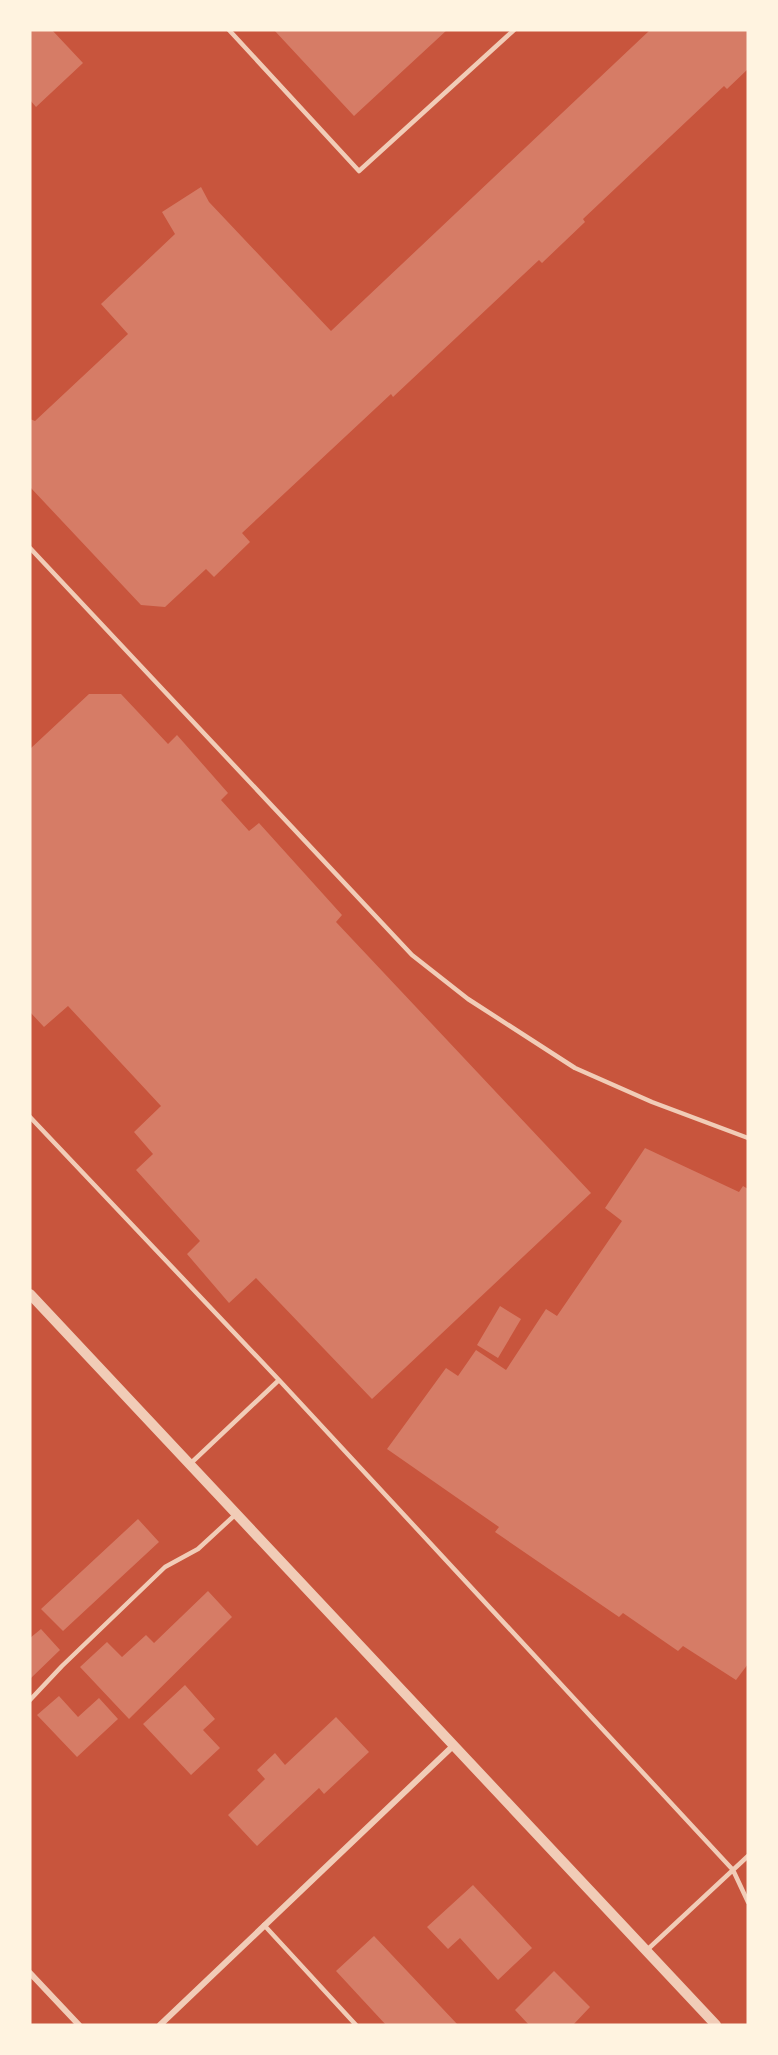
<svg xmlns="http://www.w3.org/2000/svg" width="778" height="2055" font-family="'Libre Baskerville',serif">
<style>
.building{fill:#d67c66}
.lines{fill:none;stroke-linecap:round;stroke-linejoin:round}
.service{stroke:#f1ccb7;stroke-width:4.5}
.minor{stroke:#f1ccb7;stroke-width:6}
.tertiary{stroke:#f1ccb7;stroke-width:10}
</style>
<rect width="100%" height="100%" fill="#c8553d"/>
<path class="building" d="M30 30H52L83 63 36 107 30 100Z
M274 30H447L354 116Z
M650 30H748V69L727 89 724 86 583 219 585 222 542 263 539 260 393 397 391 394 242 533 250 542 214 577 206 569 165 607 141 605 30 487V419L35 421 128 334 101 304 175 234 162 212 201 187 209 202 331 331Z
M89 694H121L168 744 177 735 228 793 221 800 249 831 259 823 342 915 336 922 591 1193 372 1399 256 1278 229 1303 187 1254 200 1241 136 1170 153 1154 134 1132 161 1106 68 1006 44 1027 30 1012V749Z
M645 1148 739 1192 743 1186 748 1189V1664L736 1680 683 1646 678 1651 623 1613 619 1617 495 1532 499 1527 387 1449 446 1368 458 1376 476 1350 506 1370 546 1309 557 1316 622 1221 605 1208Z
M500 1306 521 1319 498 1358 477 1345Z
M138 1519 159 1542 63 1631 41 1609Z
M208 1591 232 1617 129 1719 80 1667 107 1642 122 1657 146 1635 154 1643Z
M41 1629 60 1650 30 1679V1638Z
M185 1685 215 1719 203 1730 220 1748 191 1775 143 1724Z
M59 1696 78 1717 99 1698 118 1719 77 1757 37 1715Z
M336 1717 369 1752 324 1794 319 1788 257 1846 228 1815 265 1779 257 1770 275 1753 285 1765Z
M473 1885 532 1948 498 1980 460 1938 448 1949 427 1927Z
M374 1936 458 2025H386L336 1971Z
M554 1971 590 2007 573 2025H529L515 2010Z"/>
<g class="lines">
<path class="service" d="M229 30 359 171 514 30
M30 548 412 955 468 999 575 1068 652 1102 748 1138
M30 1117 279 1380 733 1870 748 1902
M190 1464 279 1380
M30 1700 62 1666 165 1567 198 1549 236 1514
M264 1925 356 2025
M647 1950 748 1856"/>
<path class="minor" d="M30 1973 79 2025
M160 2025 453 1746"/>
<path class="tertiary" d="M30 1294 716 2025"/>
</g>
<rect width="778" height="2055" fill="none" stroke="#fff3e0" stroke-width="63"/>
</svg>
